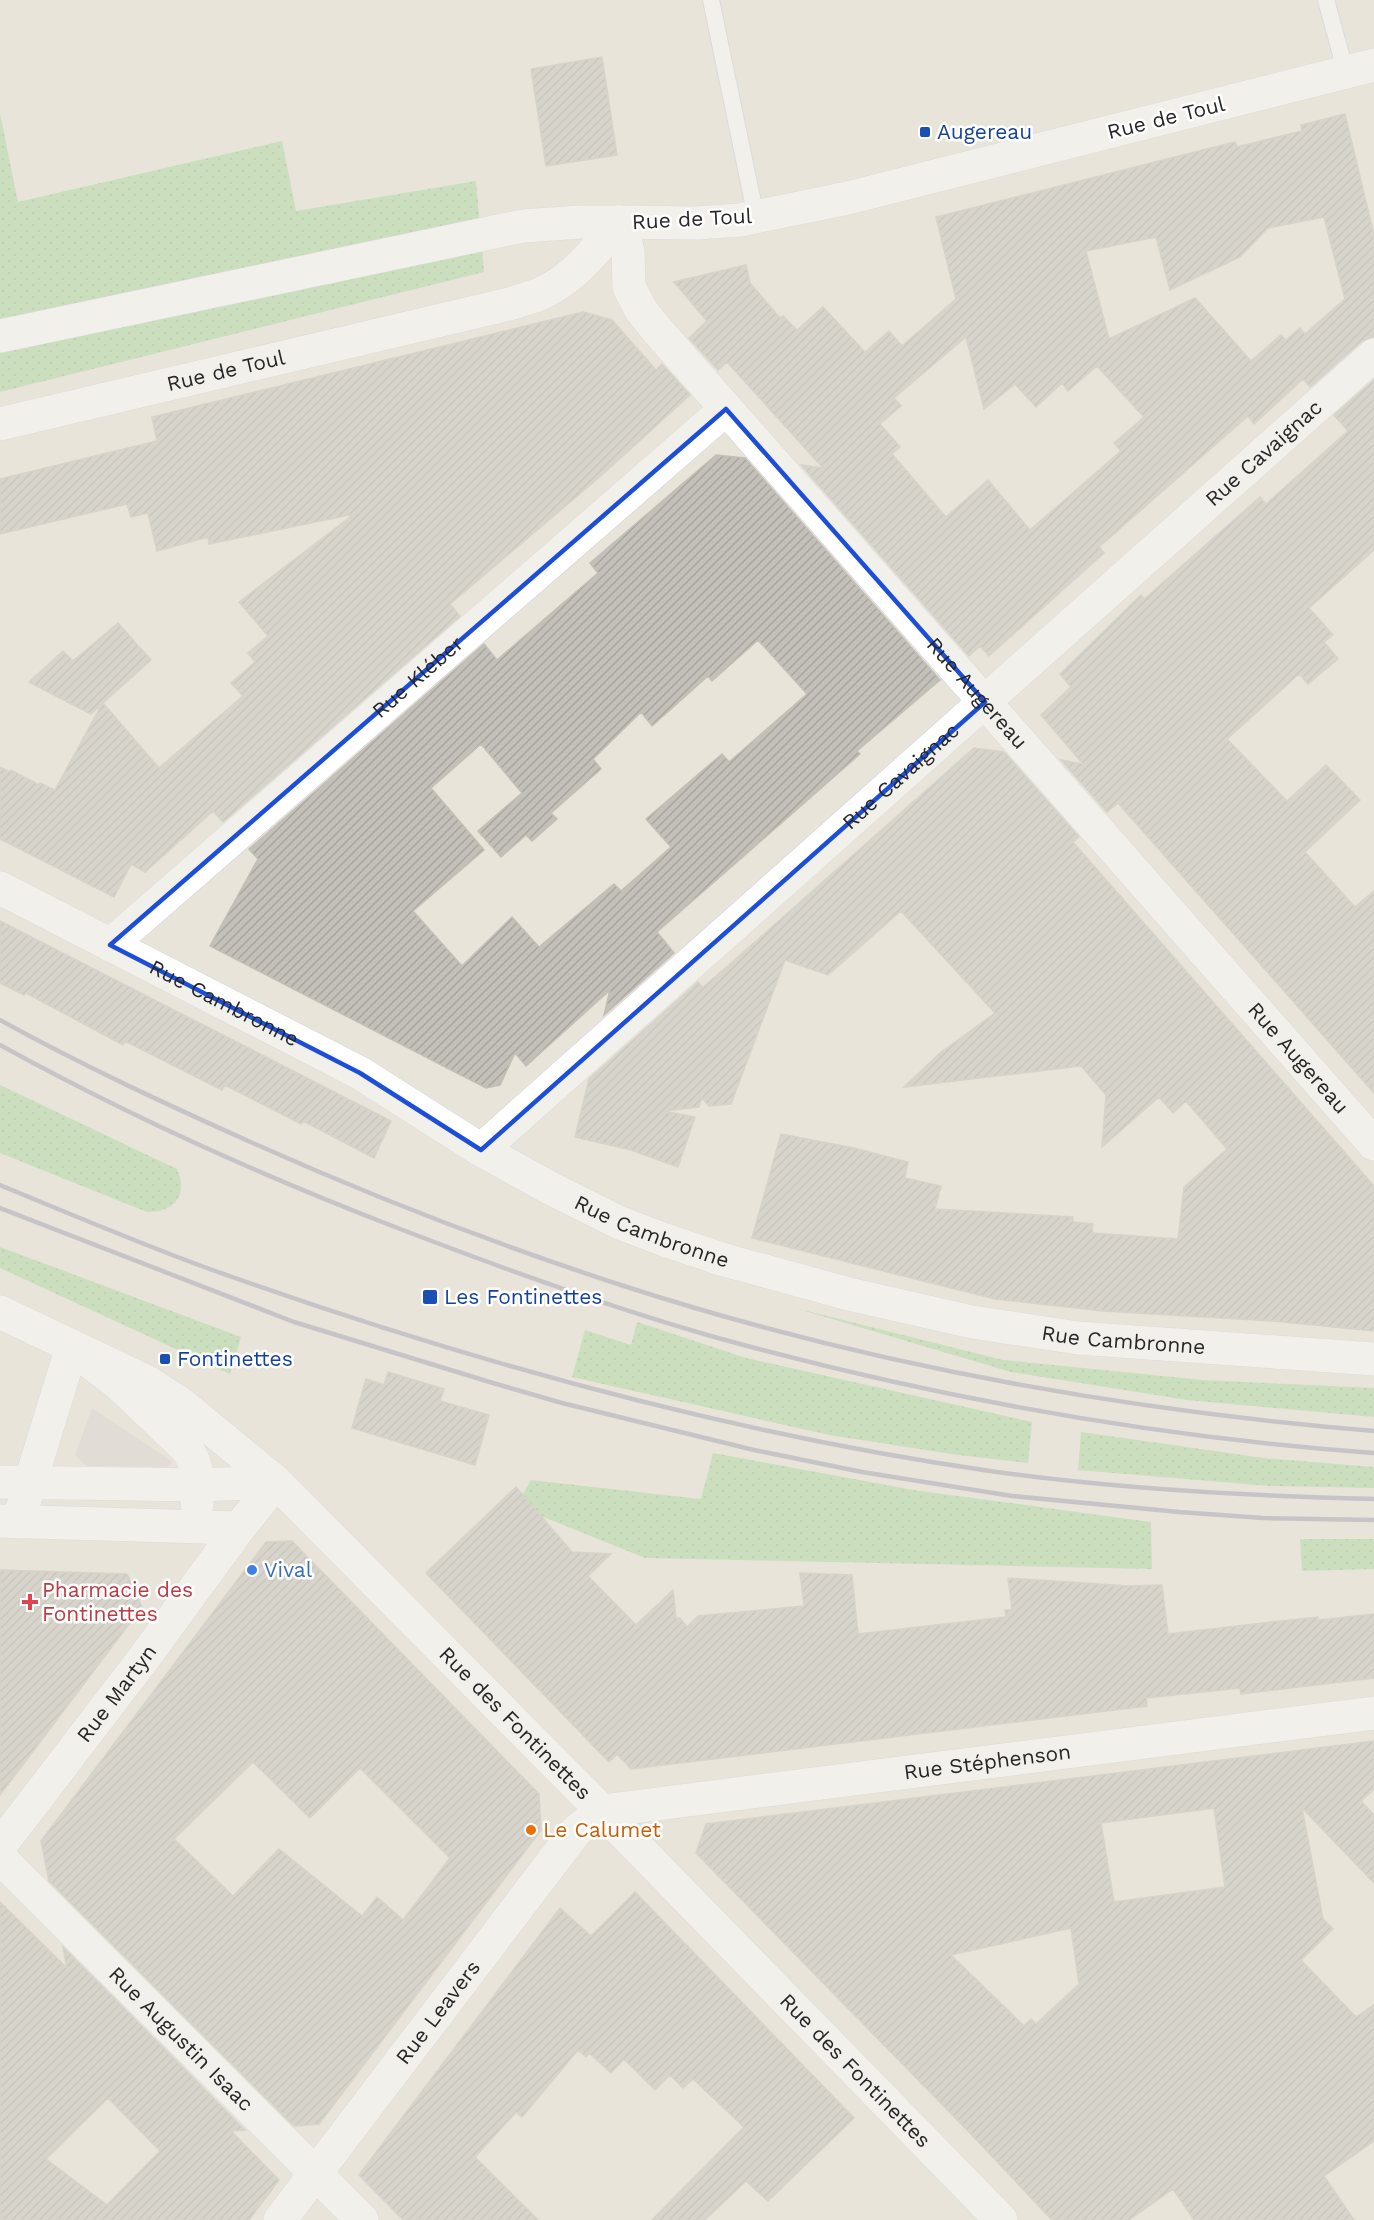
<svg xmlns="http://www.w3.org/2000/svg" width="1374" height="2220" font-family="'Work Sans',sans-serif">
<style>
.grass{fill:url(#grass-dots)}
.plaza{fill:#d9d6d0}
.building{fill:url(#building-hatch);stroke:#c3bfb4;stroke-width:1.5;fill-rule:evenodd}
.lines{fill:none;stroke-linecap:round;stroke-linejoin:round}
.service-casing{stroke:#cfd0de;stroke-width:18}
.minor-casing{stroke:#cfd0de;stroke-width:34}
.tertiary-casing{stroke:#cfd0de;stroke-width:34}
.secondary-casing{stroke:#cfd0de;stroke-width:34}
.service{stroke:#fff;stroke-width:16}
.minor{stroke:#fff;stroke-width:33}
.tertiary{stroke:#fff;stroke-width:33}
.secondary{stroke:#fff;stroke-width:33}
.rail{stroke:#9d9eaf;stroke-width:4.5}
.marked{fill:none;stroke:#1d4ed8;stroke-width:4.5;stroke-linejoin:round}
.transit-dot{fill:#1a4fb4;stroke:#fff;stroke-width:2}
.shop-dot{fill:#3f7fe0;stroke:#fff;stroke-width:2}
.health-dot{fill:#e0444e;stroke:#fff;stroke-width:2}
.food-dot{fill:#e8710a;stroke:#fff;stroke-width:2}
.labels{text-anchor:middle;stroke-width:5;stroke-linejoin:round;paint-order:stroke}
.street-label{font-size:21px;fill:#272727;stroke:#fff}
.transit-label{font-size:21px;fill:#164399;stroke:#fff;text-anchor:start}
.shop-label{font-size:21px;fill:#366cbe;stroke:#fff;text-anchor:start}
.health-label{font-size:21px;fill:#be3a42;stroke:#fff;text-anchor:start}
.food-label{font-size:21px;fill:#c56008;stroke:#fff;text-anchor:start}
</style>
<defs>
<pattern id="grass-dots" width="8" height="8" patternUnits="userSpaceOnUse" patternTransform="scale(1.5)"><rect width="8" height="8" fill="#a9d99b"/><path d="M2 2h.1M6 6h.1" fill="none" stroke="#91ba86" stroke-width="1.8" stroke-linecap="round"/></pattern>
<pattern id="building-hatch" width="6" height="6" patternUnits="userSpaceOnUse" patternTransform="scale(1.5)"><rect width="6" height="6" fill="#c3c0b9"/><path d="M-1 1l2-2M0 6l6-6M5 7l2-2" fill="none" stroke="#a8a59f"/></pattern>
</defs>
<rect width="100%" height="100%" fill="#e8e4da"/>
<path class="grass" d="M0 113 18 202 282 141 296 211 476 181 484 272 0 392Z
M0 1085 177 1169C189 1196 174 1212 147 1212L0 1153Z
M0 1247 241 1337 230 1374 0 1268Z
M795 1308 1003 1360 1203 1380 1374 1388V1417L1187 1400 1011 1372Z
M637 1322 746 1358 1032 1422 1028 1463 958 1455 829 1435 572 1377 585 1330 631 1345Z
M1081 1432 1264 1458 1374 1467V1488L1270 1486 1078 1470Z
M713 1453 913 1490 1151 1522 1152 1569 645 1558 516 1506 531 1480 701 1499Z
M1300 1539H1374V1569L1302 1571Z"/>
<path class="plaza" d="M92 1408 173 1462 166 1467 86 1466 75 1455Z"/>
<path class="building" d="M602 57 617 155 546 166 531 69Z
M1345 114 1374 235V337L1362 341 1310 387 1303 379 1254 424 1248 416 1099 547 1104 553 989 656 980 646 969 656 801 465 823 468 727 362 718 370 689 338 707 321 674 282 746 265 750 283 780 318 783 316 797 330 823 307 865 352 889 331 902 346 956 299 936 217 1235 142 1237 147 1302 131 1301 125ZM1324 217 1345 299 1305 334 1300 328 1286 340 1281 335 1251 361 1195 298 1109 339 1086 251 1156 237 1170 290 1240 257 1268 228ZM966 337 984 409 1015 384 1036 407 1062 383 1068 391 1097 366 1144 417 1114 443 1121 451 1030 530 988 480 946 517 892 454 900 447 880 424 901 406 894 398Z
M583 312 612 320 656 370 662 364 690 395 603 474 450 604 460 616 223 822 213 811 145 872 131 864 114 897 0 839V767L10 772 11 770 39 785 40 783 55 790 102 704 91 714 29 682 63 651 73 661 118 623 151 660 103 703 159 768 243 696 231 683 255 662 248 653 268 636 239 602 354 514 209 544 208 537 157 551 148 513 131 517 127 504 0 534V479L157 441 152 417Z
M1374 380V550L1309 608 1333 635 1324 642 1338 659 1308 684 1299 674 1227 739 1287 801 1326 765 1360 800 1305 852 1355 907 1374 891V1093L1118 803 1107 812 1061 760 1083 764 1041 715 1071 687 1060 674 1141 595 1144 599 1150 594 1260 497 1266 504 1348 431 1334 415Z
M716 455 745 458 940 680 857 751 860 754 657 932 674 953 604 1015 610 990 526 1066 515 1053 500 1085 486 1088 210 946 258 859 249 849 484 644 497 660 598 573 590 563ZM758 640 807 694 729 762 722 754 646 819 671 847 621 891 614 884 539 947 512 917 462 966 413 911 484 850 431 788 481 744 522 793 478 831 501 857 526 835 532 841 557 819 551 813 601 769 593 759 641 712 652 726 708 676 712 681Z
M974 748 1004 752 1079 837 1073 842 1374 1186V1331L1273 1321 1103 1311 995 1299 752 1238 781 1134 854 1148 908 1162 905 1178 941 1186 935 1209 1073 1217V1222L1093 1224 1092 1233 1178 1239 1184 1187 1227 1149 1186 1101 1173 1113 1159 1097 1102 1147 1106 1095 1081 1066 904 1087 940 1053 995 1013 901 911 828 975 785 960 731 1104 709 1106 702 1098 699 1107 664 1111 695 1117 678 1167 631 1150 575 1137 589 1079 698 982 703 987 729 965Z
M0 921 391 1121 374 1158 303 1121 301 1124 225 1085 222 1090 125 1041 123 1045 26 993 24 995 0 983Z
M388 1372 444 1389 440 1401 489 1415 475 1465 352 1428 366 1379 384 1385Z
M516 1487 572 1552 611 1554 588 1576 636 1625 673 1590 676 1618H680L687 1627 698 1616 804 1606 800 1573 852 1575 858 1634 1006 1617 1005 1610H1012L1008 1578 1129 1586 1162 1585 1168 1634 1281 1621 1318 1617V1620L1374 1614V1678L1241 1694 1240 1688 1146 1698 1147 1706 631 1769 617 1754 609 1762 426 1573Z
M292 1541 539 1794 541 1830 319 2124 294 2126 49 1881 41 1841 266 1542ZM253 1762 310 1818 360 1768 450 1858 403 1920 377 1897 362 1916 279 1849 233 1896 174 1839Z
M0 1570 127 1574 142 1607 0 1795Z
M1374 1741V1789L1361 1801 1374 1815V1883L1302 1808 1323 1919 1333 1929 1301 1960 1356 2017 1374 2005V2141L1324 2176 1354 2220H1194L1173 2189 1129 2220H1052L969 2132 696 1853 706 1824ZM1214 1808 1225 1887 1114 1902 1101 1823ZM1071 1928 1079 1984 1036 2024 1031 2019 1024 2026 951 1955Z
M635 1892 854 2118 768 2201 746 2181 705 2220H652L744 2127 693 2079 683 2088 670 2075 655 2090 624 2059 611 2073 589 2053 586 2057 578 2050 522 2117 516 2112 475 2157 538 2220H403L359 2175 560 1908 591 1936Z
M0 1902 67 1968 63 1947 245 2130 231 2131 279 2180 249 2220H0ZM108 2098 160 2151 107 2205 46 2159Z"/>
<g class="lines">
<defs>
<path id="service" d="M711 0 756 217
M1326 0 1346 73"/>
<g id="minor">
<path id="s1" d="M1374 65 848 198 740 220 696 223 619 222 628 251 629 287 641 310 657 330 1374 1144"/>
<path id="s2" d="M110 945 726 409"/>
<path id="s3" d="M481 1150 1374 355"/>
<path d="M18 1522 72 1347"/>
<path id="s4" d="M0 1846 144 1658 239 1528"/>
<path id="s5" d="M0 1858 362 2220"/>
<path id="s6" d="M280 2220 576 1831 602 1811 1374 1713"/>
</g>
<g id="tertiary">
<path d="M0 336 523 226 581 222H619"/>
<path id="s7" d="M0 424 513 303C523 299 535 297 544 292 576 277 597 248 619 222"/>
<path id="s8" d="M0 888 360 1073 481 1150 550 1188 620 1223 665 1240 721 1259 849 1294 972 1322 1078 1338 1374 1359"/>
<path d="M90 1362 121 1386 187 1449C199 1466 199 1484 197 1504"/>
<path d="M0 1482 199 1485 276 1482"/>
<path d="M0 1521 239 1528 276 1482"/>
</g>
<g id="secondary">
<path id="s9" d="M0 1312 149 1383 180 1403 276 1482 602 1811 1001 2220"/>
</g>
</defs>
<use href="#service" class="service-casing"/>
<use href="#minor" class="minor-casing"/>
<use href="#tertiary" class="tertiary-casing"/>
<use href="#secondary" class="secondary-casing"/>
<use href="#service" class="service"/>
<use href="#minor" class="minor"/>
<use href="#tertiary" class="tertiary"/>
<use href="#secondary" class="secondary"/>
<path class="rail" d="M0 1020C83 1066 168 1105 255 1144 376 1198 500 1246 627 1287 869 1365 1121 1410 1374 1431
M0 1045C127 1115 260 1175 395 1227 501 1268 608 1307 718 1338 932 1397 1152 1437 1374 1453
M0 1185C73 1215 145 1246 218 1272 468 1361 727 1433 990 1471 1117 1489 1246 1496 1374 1499
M0 1208 294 1322 493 1383 562 1403 754 1450 862 1472 1012 1496 1179 1512 1263 1518 1374 1520"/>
</g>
<path d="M0 0H1374V2220H0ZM726 409 985 702 481 1150 360 1073 110 945Z" fill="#e8e4da" fill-opacity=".55" fill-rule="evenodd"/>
<path class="marked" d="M726 409 985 702 481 1150 360 1073 110 945Z"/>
<g class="transit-dot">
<rect x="919" y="126" width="12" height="12" rx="3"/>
<rect x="422" y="1289" width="16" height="16" rx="3"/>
<rect x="159" y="1353" width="12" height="12" rx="3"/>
</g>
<circle class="shop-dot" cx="252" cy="1570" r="6"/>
<path class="health-dot" d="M27 1593h6v6h6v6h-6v6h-6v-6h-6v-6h6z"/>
<circle class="food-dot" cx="531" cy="1830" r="6"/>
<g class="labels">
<g class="street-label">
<text transform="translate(1166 118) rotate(-14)" y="7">Rue de Toul</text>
<text transform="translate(692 219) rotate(-3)" y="7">Rue de Toul</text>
<text dy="7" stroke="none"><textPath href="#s7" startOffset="232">Rue de Toul</textPath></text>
<text dy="7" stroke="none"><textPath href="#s3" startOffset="1048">Rue Cavaignac</textPath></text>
<text dy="7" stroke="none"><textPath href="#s2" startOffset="408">Rue Kléber</textPath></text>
<text dy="7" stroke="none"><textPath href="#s1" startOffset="1376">Rue Augereau</textPath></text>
<text dy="7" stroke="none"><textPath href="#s3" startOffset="562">Rue Cavaignac</textPath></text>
<text dy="7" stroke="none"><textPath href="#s8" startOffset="252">Rue Cambronne</textPath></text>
<text dy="7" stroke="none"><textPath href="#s1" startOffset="1862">Rue Augereau</textPath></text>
<text dy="7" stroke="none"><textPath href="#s8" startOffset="738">Rue Cambronne</textPath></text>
<text dy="7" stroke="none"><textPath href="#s8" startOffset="1224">Rue Cambronne</textPath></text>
<text dy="7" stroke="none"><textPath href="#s4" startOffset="192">Rue Martyn</textPath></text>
<text dy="7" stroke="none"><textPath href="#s9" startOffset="666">Rue des Fontinettes</textPath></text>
<text dy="7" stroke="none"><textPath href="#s6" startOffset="910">Rue Stéphenson</textPath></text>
<text dy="7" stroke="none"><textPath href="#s6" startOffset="261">Rue Leavers</textPath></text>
<text dy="7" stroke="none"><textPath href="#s5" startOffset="256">Rue Augustin Isaac</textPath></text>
<text dy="7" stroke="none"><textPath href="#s9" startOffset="1152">Rue des Fontinettes</textPath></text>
</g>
<g class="transit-label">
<text x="937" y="139">Augereau</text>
<text x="444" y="1304">Les Fontinettes</text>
<text x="177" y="1366">Fontinettes</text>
</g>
<g class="shop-label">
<text x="264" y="1577">Vival</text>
</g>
<g class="health-label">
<text x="42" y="1597">Pharmacie des<tspan x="42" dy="24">Fontinettes</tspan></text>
</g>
<g class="food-label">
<text x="543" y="1837">Le Calumet</text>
</g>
</g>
</svg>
